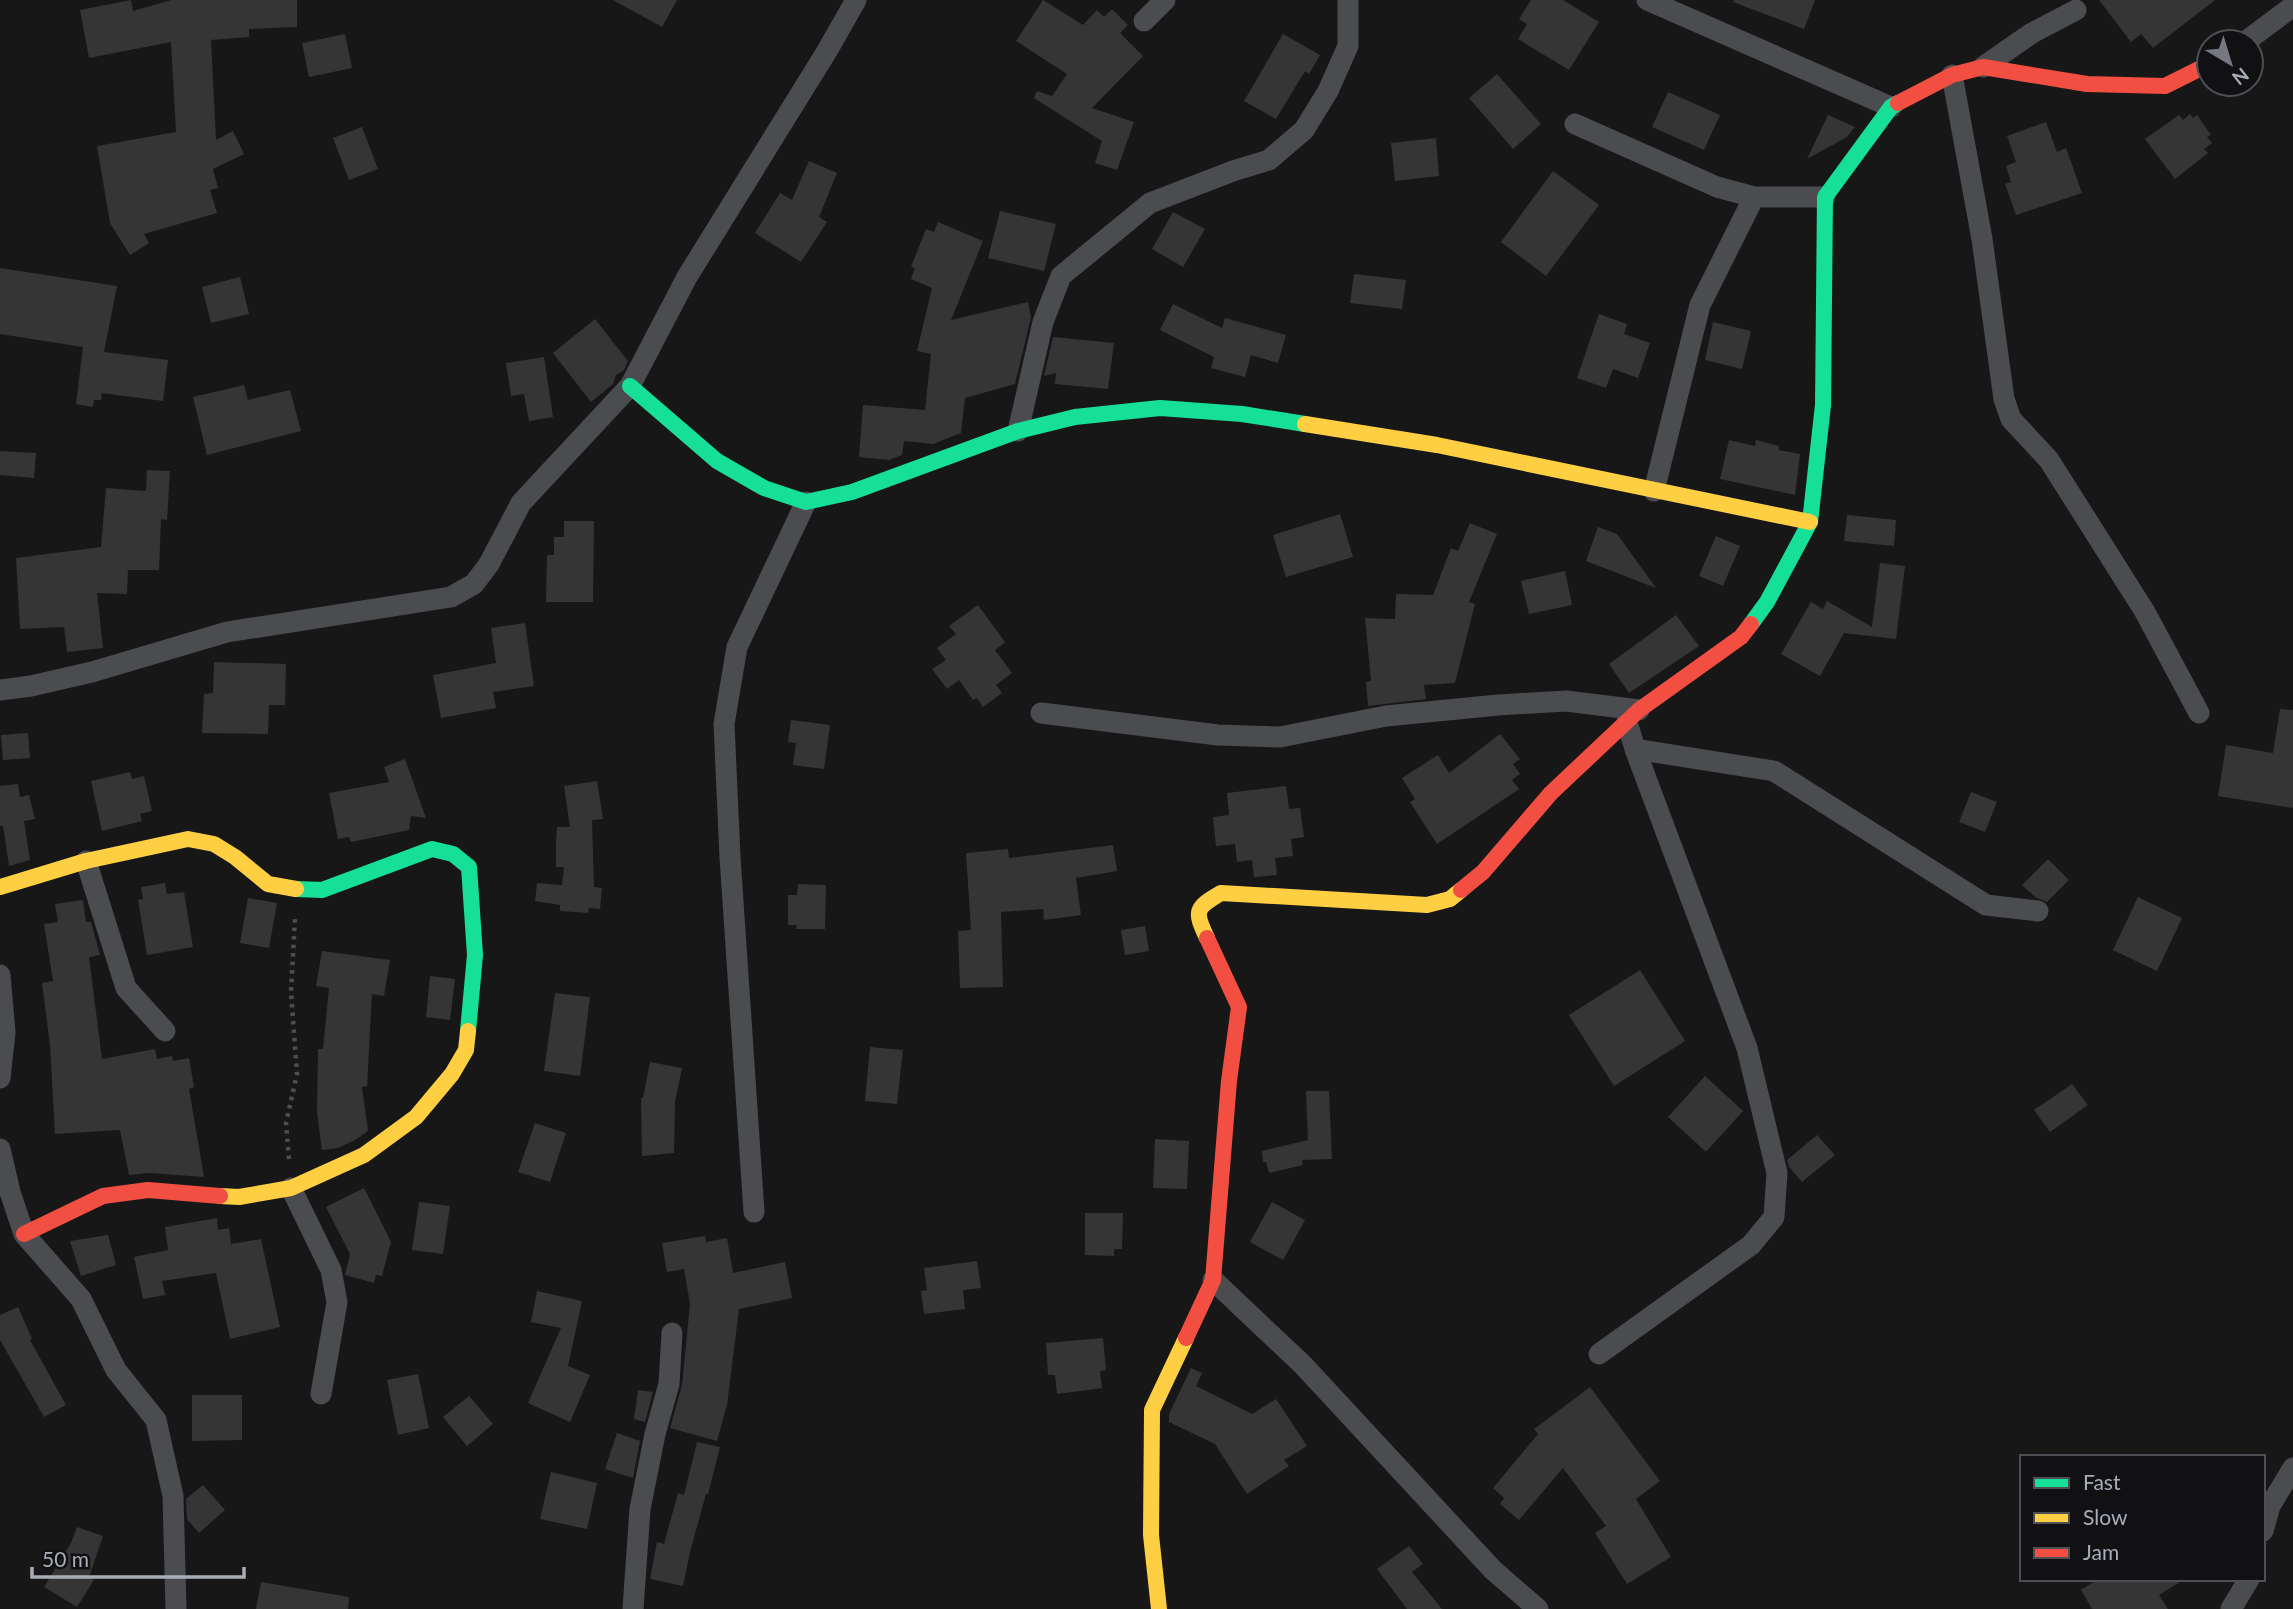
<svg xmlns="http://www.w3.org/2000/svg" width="2293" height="1609" font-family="Lato,sans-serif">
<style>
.building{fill:#353536}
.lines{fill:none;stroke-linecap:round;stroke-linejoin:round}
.path{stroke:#4d4e52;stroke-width:4.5;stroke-dasharray:3.5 5;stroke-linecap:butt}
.street{stroke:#4b4c50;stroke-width:21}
.fast{stroke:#16e098;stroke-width:16}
.slow{stroke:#ffcf43;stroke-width:16}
.jam{stroke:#f24e42;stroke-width:16}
</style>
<rect width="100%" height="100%" fill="#171717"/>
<path class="building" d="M131 0 133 11 171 0H297V27L249 29V37L211 40 216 140 233 131 244 154 213 169 218 188 210 190 217 213 144 234 149 243 130 255 110 223 97 146 176 132 171 42 89 58 80 10Z
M613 0H677L662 27Z
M1043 0 1083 25 1097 10 1104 17 1112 9 1128 25 1120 33 1143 56 1092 108 1134 122 1117 170 1095 163 1102 141 1034 98 1037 91 1052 96 1067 74 1016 41Z
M1531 0H1563L1599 22 1569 70 1518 39 1527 24 1519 19Z
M1734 0H1815L1804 29 1733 2Z
M2099 0H2215L2153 48 2141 34 2131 42Z
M345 34 352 68 309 77 302 43Z
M1283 34 1320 55 1309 74 1305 71 1276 119 1244 101Z
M1497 74 1541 124 1513 149 1469 98Z
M1668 92 1720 115 1704 150 1652 127Z
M2190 114 2193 118 2197 115 2211 135 2207 137 2212 143 2204 149 2208 153 2175 179 2145 139 2179 115 2183 120Z
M1828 115 1855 127 1847 137 1807 159Z
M2046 122 2057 152 2066 148 2082 193 2016 215 2005 184 2011 182 2006 166 2016 162 2007 136Z
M362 127 378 169 349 180 333 138Z
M1436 138 1439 176 1395 181 1391 143Z
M809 161 837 173 819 217 827 222 801 262 755 233 780 193 792 200Z
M1553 171 1599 205 1546 276 1501 242Z
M1000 211 1056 224 1044 271 988 258Z
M1173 212 1205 229 1183 267 1152 249Z
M938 222 983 241 951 320 1028 302 1031 317 1015 384 965 398 961 433 933 444 904 441 902 455 889 460 859 457 863 405 925 410 931 354 917 351 932 288 911 279 915 268 911 267 926 229 934 232Z
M0 268 117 286 104 352 168 360 163 401 102 393 101 400H94L93 407 76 404 83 347 0 334Z
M1354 274 1406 280 1402 309 1350 303Z
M240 277 249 314 211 323 202 287Z
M1173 304 1222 328 1225 318 1286 335 1278 363 1251 355 1245 377 1211 368 1214 357 1160 330Z
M1599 314 1627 324 1624 334 1650 343 1638 378 1613 369 1606 388 1577 378Z
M595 319 628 361 624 370 616 375 613 384 591 402 553 353Z
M1713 322 1751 331 1742 369 1705 360Z
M1053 337 1114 343 1108 389 1055 384 1056 373 1044 376Z
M544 357 553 417 529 421 524 394 511 396 506 363Z
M244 385 248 400 290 390 301 431 207 455 193 397Z
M1729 440 1755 446 1756 440 1779 446V450L1800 454 1795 495 1720 479Z
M0 451 36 453 34 478 0 475Z
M147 470 170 471 167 520 161 519 159 570H128L127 594 97 593 103 648 67 652 64 627 20 629 16 558 101 547 106 488 146 491Z
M1340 514 1353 557 1286 577 1273 535Z
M1847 515 1896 520 1894 546 1844 541Z
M564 521H594L593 602H546L547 555H554V537H564Z
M1470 523 1497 534 1469 602 1475 604 1455 683 1424 685 1426 699 1368 706 1366 682 1371 681 1365 618 1395 619 1396 594 1433 595 1451 548 1458 551Z
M1598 527 1617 534 1656 588 1586 561Z
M1716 536 1740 546 1723 586 1699 576Z
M1880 563 1905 566 1896 639 1844 633 1820 676 1781 654 1811 602 1823 609 1827 601 1872 627Z
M1565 571 1572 605 1529 614 1521 581Z
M978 605 1005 642 995 650 1012 673 996 685 1002 693 983 707 977 698 973 700 959 680 947 689 932 669 946 660 937 648 956 634 949 626Z
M1676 615 1699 646 1629 693 1609 664Z
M525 623 534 686 493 692 496 708 441 718 433 675 496 663 491 628Z
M214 662 286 664 285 705H269L268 734 202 733 204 694 213 693Z
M2280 709 2293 710V808L2218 796 2226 745 2273 753Z
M791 720 830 725 824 769 793 765 796 743 788 742Z
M28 733 30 758 3 760 1 735Z
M1500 734 1520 759 1513 764 1520 774 1512 780 1519 789 1437 844 1410 802 1415 799 1402 778 1438 755 1449 773Z
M405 759 426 818 411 816 409 830 351 842 349 837 338 839 329 793 389 782 384 767Z
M130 772 132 779 144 776 152 811 140 814 142 821 102 831 91 781Z
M597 781 603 819 592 820 594 887 602 888 600 909 589 908 588 913 560 911V905L535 901 537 883 562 885 564 867H556V841L557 827H570L564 786Z
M18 784 20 797 29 795 35 819 24 821 30 860 9 866 3 826H0V786Z
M1286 786 1289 809 1300 808 1304 837 1291 839 1293 856 1275 858 1277 875 1254 877 1252 860 1237 862 1235 844 1216 846 1213 817 1229 815 1227 793Z
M1971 792 1997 802 1985 832 1959 822Z
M1113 845 1117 871 1076 878 1081 915 1044 920 1043 909 1001 912 1003 987 960 988 958 931 971 930 966 853 1008 849 1009 858Z
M2048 859 2069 880 2047 902 2035 897 2022 885Z
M165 883 167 894 184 892 193 947 147 955 138 900 143 899 141 887Z
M798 884 826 885 825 929H796L797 925H788V895H797Z
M2138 897 2182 918 2157 971 2113 950Z
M248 898 277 903 269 948 240 943Z
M83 900 86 922H91L100 955 89 957 102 1059 155 1049 157 1059 172 1056 173 1061 189 1058 194 1087 189 1089 204 1177 149 1173 129 1175 120 1130 55 1134 50 1045 42 983 53 981 44 924 58 922 55 904Z
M1145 926 1149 951 1125 955 1121 930Z
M322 951 390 960 384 996 372 994 367 1086 362 1087 368 1131 355 1140 338 1148 322 1150 317 1112 318 1049H323L329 988 316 986Z
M1640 970 1685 1041 1614 1086 1569 1015Z
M430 976 455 979 450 1020 426 1017Z
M555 993 590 997 580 1076 544 1071Z
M870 1047 903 1050 897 1104 865 1101Z
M650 1062 682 1068 675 1102 674 1153 642 1156 641 1098H643Z
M1705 1076 1743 1111 1706 1152 1668 1117Z
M2072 1084 2088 1105 2050 1132 2034 1110Z
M1306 1091H1329L1332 1159 1302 1160 1303 1165 1269 1173 1266 1162H1263L1262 1151 1308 1140Z
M535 1123 566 1133 550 1182 518 1172Z
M1817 1135 1835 1155 1802 1182 1789 1167 1787 1160Z
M1155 1139 1189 1141 1187 1189 1153 1188Z
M364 1188 391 1242 382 1276 376 1275 374 1283 345 1275 350 1254 326 1207Z
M419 1202 450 1206 443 1254 412 1250Z
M1272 1202 1305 1220 1283 1260 1250 1242Z
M1085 1213H1123L1122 1249H1114V1256L1085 1255Z
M217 1218 218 1230 229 1228 231 1244 261 1239 280 1327 230 1339 216 1273 162 1281 165 1295 143 1299 134 1257 168 1250 165 1227Z
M108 1235 116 1265 81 1276 70 1241Z
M705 1236 706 1242 727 1238 733 1273 785 1262 792 1298 739 1309 727 1405 717 1441 670 1428 682 1385 690 1304 684 1269 667 1272 662 1243Z
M977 1261 981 1288 963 1290 965 1309 924 1314 921 1291 927 1290 924 1268Z
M537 1291 582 1301 568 1366 590 1375 570 1422 528 1403 561 1328 531 1322Z
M18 1307 32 1339 30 1340 66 1405 44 1417 0 1340V1315Z
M1103 1338 1106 1370 1100 1371 1102 1388 1057 1394 1055 1375H1048L1046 1343Z
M1191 1368 1202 1373 1196 1386 1252 1414 1276 1399 1307 1446 1284 1460 1289 1466 1247 1494 1215 1444 1169 1422V1414Z
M418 1374 429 1428 398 1435 387 1380Z
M1590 1387 1660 1481 1636 1499 1671 1557 1627 1584 1595 1533 1606 1526 1563 1468 1519 1520 1500 1504 1504 1498 1493 1488 1538 1434 1534 1429Z
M638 1390 653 1392 645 1422 634 1419Z
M192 1395H242V1440L192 1441Z
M469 1396 493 1424 467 1446 443 1417Z
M617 1433 640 1441 633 1478 605 1469Z
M697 1442 720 1447 708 1494H706L690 1552 683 1586 650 1579 657 1542 664 1544 678 1493 684 1495Z
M551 1472 597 1483 587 1529 540 1519Z
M203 1485 225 1510 199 1533 187 1519 186 1499Z
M77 1527 103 1536 89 1577 94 1580 77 1607 44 1587 71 1543Z
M1409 1546 1423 1564 1412 1572 1442 1609H1407L1377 1569Z
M2098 1579H2185L2159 1595 2168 1609H2092L2081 1590Z
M261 1582 349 1597 348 1609H256Z"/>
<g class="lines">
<path class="path" d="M289 1159 286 1123 297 1074 291 992 295 918"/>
<path class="street" d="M1647 0 1891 107
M1144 21 1165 0
M2245 42 2293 6
M1983 67 2032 33 2076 10
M1952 75 1982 239 2004 399 2011 419 2049 460 2145 612 2199 713
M1575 124 1717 187 1754 197H1825
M1018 431 1043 322 1061 276 1150 203 1233 171 1269 160 1304 130 1328 91 1348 46V0
M1654 491 1700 305 1754 197
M0 690 31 686 92 672 227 632 451 597 474 584 489 564 521 503 630 386 687 277 827 51 856 0
M1041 713 1218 735 1280 737 1386 716 1498 705 1566 701 1639 710
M1635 749 1774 771 1986 905 2038 911
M86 861 126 988 165 1031
M0 975 5 1032 0 1078
M0 1149 10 1192 24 1234 81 1299 116 1370 156 1420 173 1496 176 1609
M291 1188 331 1270 337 1302 321 1394
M754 1212 730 857 724 724 737 647 806 502
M1213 1280 1303 1365 1493 1570 1538 1609
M1599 1354 1751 1245 1774 1217 1777 1173 1747 1048 1635 749 1627 722
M2263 1531 2270 1506 2293 1468
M633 1609 640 1509 655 1434 669 1384 672 1333
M2231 1609 2249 1579"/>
<path class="fast" d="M630 386 717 461 764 488 806 502 852 492 1018 431 1075 417 1160 408 1242 414 1305 424
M1751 624 1767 602 1810 522 1823 405 1825 197 1891 107 1898 103
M296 889 322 890 432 849 453 854 469 867 475 955 468 1031"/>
<path class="slow" d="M1305 424 1437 445 1810 522
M0 887 86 861 188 839 214 844 235 857 268 884 296 889
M1207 938C1194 911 1195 908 1221 893L1427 905 1450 899 1461 890
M220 1196 239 1197 291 1188 364 1155 416 1117 452 1074 466 1050 468 1031
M1159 1609 1151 1535 1152 1410 1186 1338"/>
<path class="jam" d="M1898 103 1952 75 1983 67 2087 84 2165 86 2209 64
M1461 890 1483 872 1551 793 1639 710 1741 637 1751 624
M24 1234 103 1196 148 1190 220 1196
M1186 1338 1213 1280 1229 1081 1239 1007 1207 938"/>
</g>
<rect x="2020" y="1455" width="245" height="126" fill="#111113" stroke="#4d4f55" stroke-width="2"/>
<rect x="2034" y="1478" width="35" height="10" fill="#16e098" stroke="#4d4f55" stroke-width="2"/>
<text x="2083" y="1490" font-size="21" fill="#a8adb8">Fast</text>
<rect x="2034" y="1513" width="35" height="10" fill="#ffcf43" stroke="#4d4f55" stroke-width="2"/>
<text x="2083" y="1525" font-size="21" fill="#a8adb8">Slow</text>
<rect x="2034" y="1548" width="35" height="10" fill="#f24e42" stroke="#4d4f55" stroke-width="2"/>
<text x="2083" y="1560" font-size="21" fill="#a8adb8">Jam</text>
<g transform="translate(2230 63) rotate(142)"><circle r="33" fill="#111113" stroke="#4d4f55" stroke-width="2"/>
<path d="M0-5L12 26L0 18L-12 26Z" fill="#757880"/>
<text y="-10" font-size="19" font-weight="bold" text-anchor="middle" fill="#a8adb8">N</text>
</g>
<path d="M32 1567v10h212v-10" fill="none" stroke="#a8adb8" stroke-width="3.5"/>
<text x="42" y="1567" font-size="21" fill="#a8adb8" stroke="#111113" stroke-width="5" paint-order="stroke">50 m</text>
</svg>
